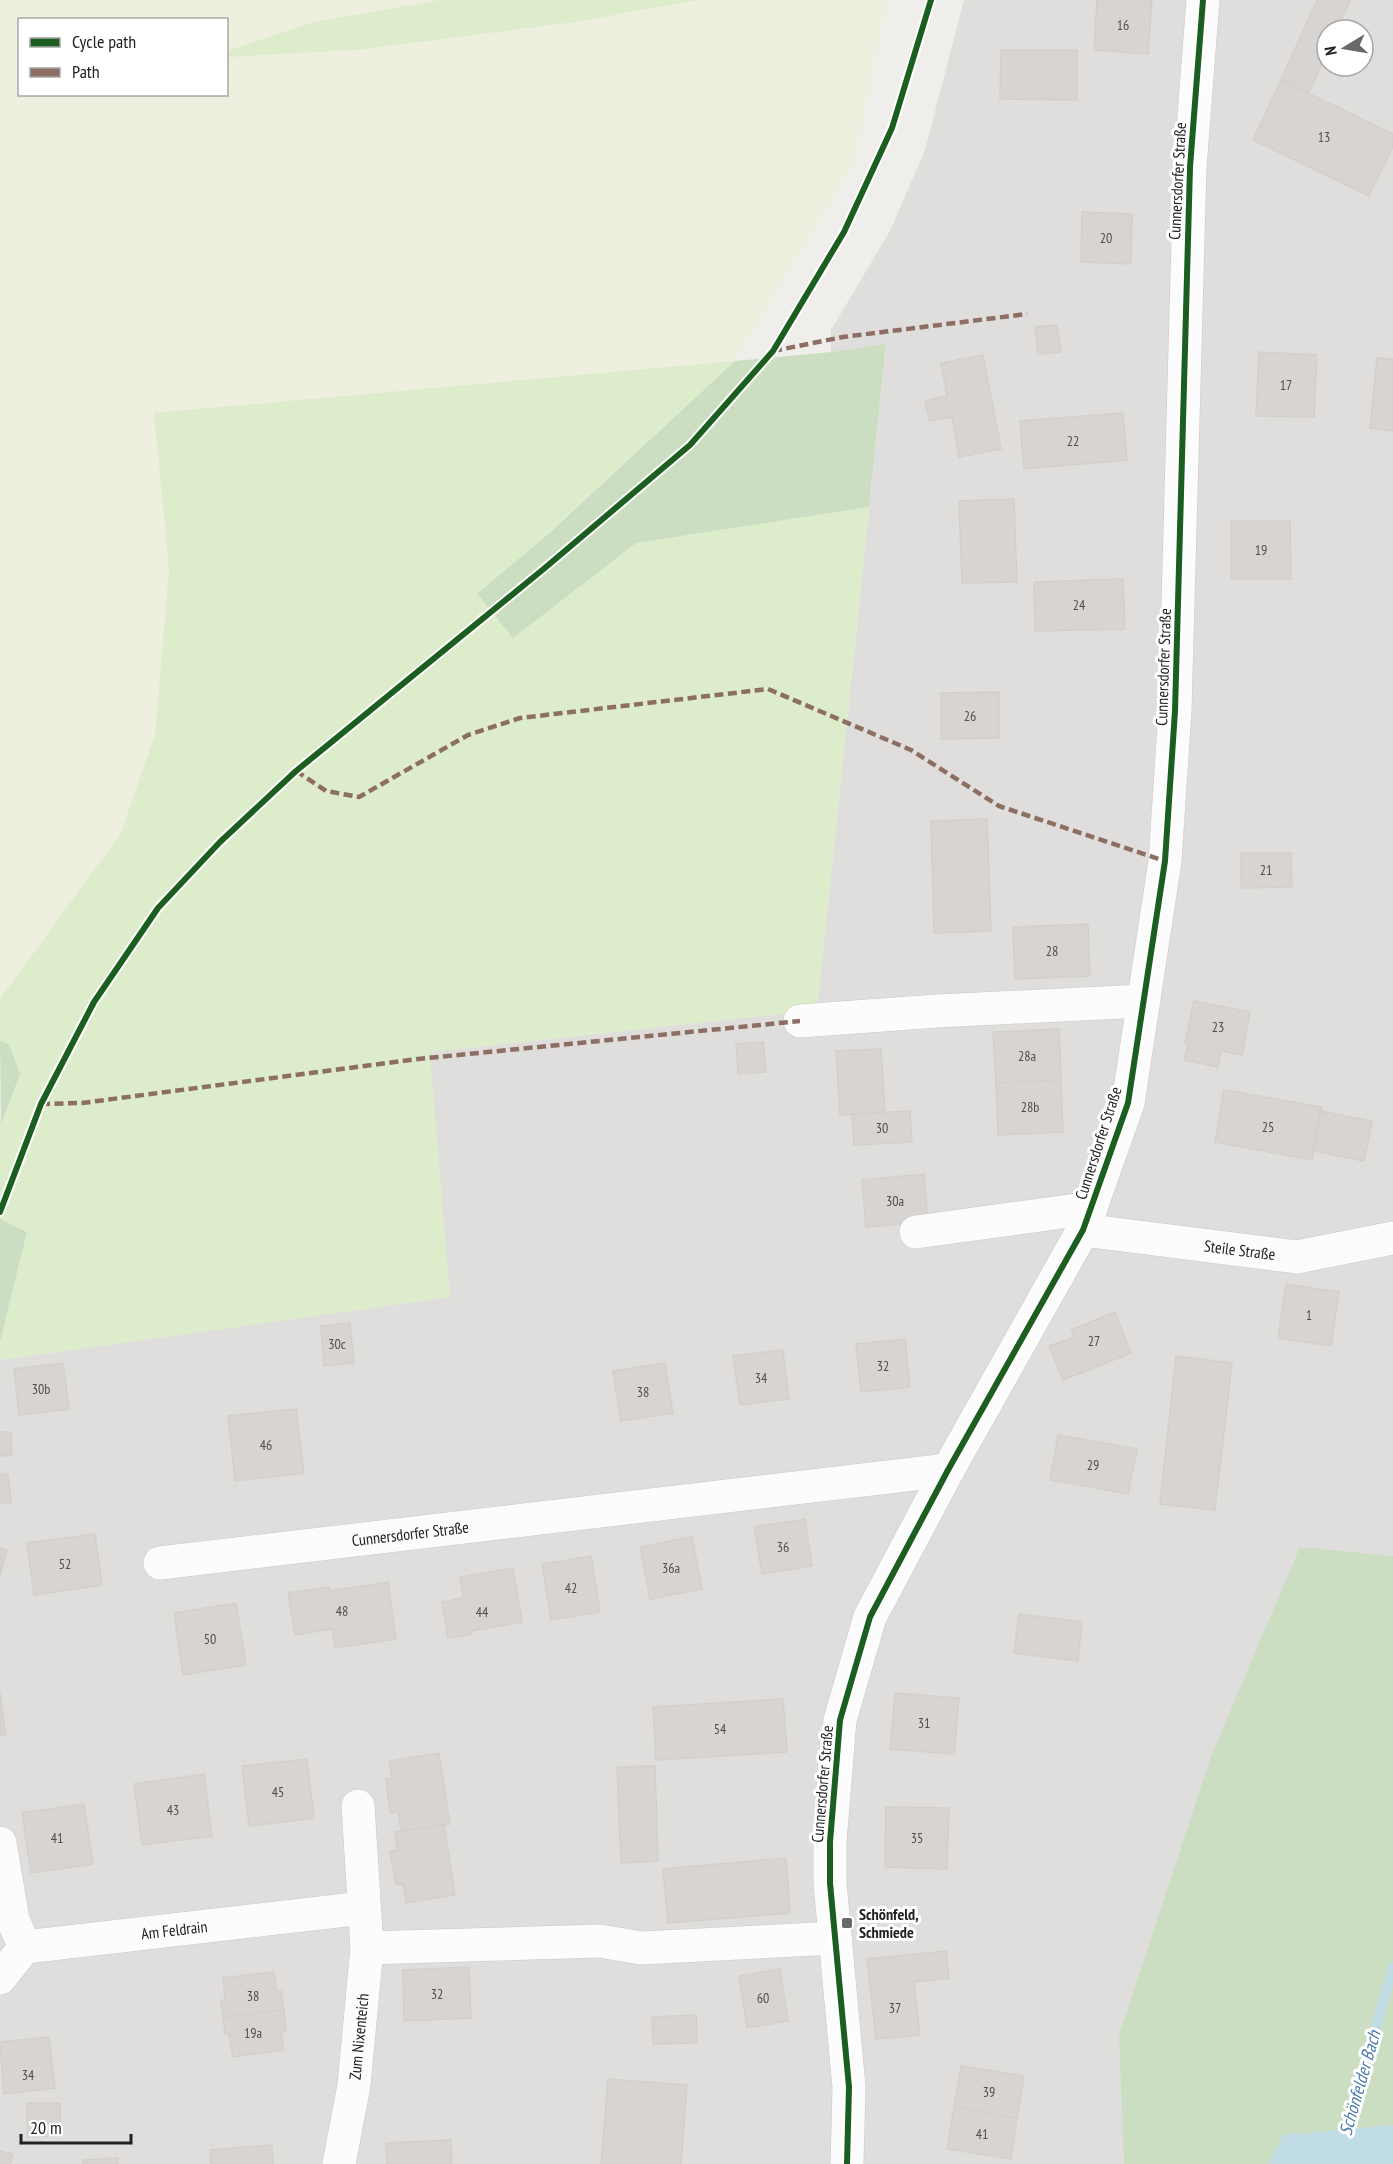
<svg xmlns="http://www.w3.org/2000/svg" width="1393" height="2164" font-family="'PT Sans Narrow',sans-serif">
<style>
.residential{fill:#dfdedc;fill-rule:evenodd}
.farmland{fill:#efefdf}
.grass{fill:#ddeccb}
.forest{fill:#cbdec1}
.water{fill:#bfdbe3}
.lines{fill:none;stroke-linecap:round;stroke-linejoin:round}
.stream{stroke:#bfdbe3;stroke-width:10}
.building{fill:#d7d4d2;stroke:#d3d0cc;stroke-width:1.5}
.minor-casing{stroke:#c9c8c7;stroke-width:34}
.minor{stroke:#fdfcfc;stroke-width:33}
.quiet{stroke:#8d6e63;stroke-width:4.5;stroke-dasharray:9 4.5;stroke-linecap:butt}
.cycleway-casing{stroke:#fff;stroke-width:10}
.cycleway{stroke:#1b5e20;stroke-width:6}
.poi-dot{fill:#6a6968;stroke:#fff;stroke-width:2}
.labels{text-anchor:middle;stroke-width:6;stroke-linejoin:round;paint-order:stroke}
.number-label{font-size:14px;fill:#4f4e4e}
.street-label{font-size:16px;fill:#222;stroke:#fff}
.poi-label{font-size:16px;font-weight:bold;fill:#222;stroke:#fff;text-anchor:start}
.water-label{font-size:18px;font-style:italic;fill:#4a7aab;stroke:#fff}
</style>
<rect width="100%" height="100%" fill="#f0eeeb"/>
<path class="residential" d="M964 0H1393V2164H0V1360L449 1297 429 1052 817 1010 886 345 831 352V330L890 231 925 150ZM1327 30H1363V66H1327Z"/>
<path class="farmland" d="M0 0H439L314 22 227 51 226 20H20V94H226L227 57 357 50 575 22 698 0H888L855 162 735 361 154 414 169 570 155 734 121 833 0 999Z"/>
<path class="grass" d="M439 0H698L575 22 357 50 227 57V51L314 22Z
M735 361 547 534 477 595 513 637 636 543 869 507 817 1010 430 1052 450 1297 0 1360V1342L27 1232 0 1219V1123L9 1045 0 1040V999L121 833 155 734 169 570 154 413Z"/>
<path class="forest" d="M886 344 869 507 636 543 513 638 477 594 548 534 735 361 831 352Z
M0 1040 9 1045 20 1074 1 1124Z
M0 1219 27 1232 0 1342Z
M1300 1547 1393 1556V2125L1283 2135 1269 2164H1124L1119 2035 1212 1754Z"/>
<path class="water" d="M1393 2125V2164H1269L1283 2135Z"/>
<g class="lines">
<path class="stream" d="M1337 2164 1393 1967"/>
</g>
<path class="building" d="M1097 0H1152L1148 54 1094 50Z
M1317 0H1350L1337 30H1327V52L1309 93 1281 80Z
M1001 50H1077V100L1000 99Z
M1281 80 1393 134V146L1369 196 1253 140Z
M1082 212 1132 214 1131 264 1081 262Z
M1057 325 1061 352 1038 354 1035 327Z
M1259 352 1317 355 1314 417 1256 416Z
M983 355 1001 449 959 457 952 417 930 421 925 401 947 396 941 363Z
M1377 358 1393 359V431L1370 428Z
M1123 413 1127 460 1024 469 1020 421Z
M1014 499 1017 582 962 583 959 501Z
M1231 521H1290L1291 579H1231Z
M1123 579 1125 629 1035 631 1034 582Z
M999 692V738L941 739V693Z
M987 819 991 931 934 933 931 821Z
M1241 853H1291L1292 887 1241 888Z
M1088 924 1090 976 1015 979 1013 927Z
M1194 1001 1250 1012 1242 1055 1221 1051 1218 1067 1184 1060 1188 1044 1185 1043Z
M1059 1029 1061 1080 996 1083 993 1032Z
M763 1042 766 1072 738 1074 736 1044Z
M881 1049 885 1112 840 1115 836 1051Z
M1061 1080 1063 1132 998 1135 996 1083Z
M1224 1090 1322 1107 1312 1160 1215 1142Z
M910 1111 912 1142 854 1145 852 1114Z
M1320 1111 1372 1121 1364 1161 1313 1151Z
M924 1174 928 1222 866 1227 862 1180Z
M1286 1284 1339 1292 1331 1346 1278 1338Z
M1115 1312 1131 1353 1063 1380 1049 1346 1074 1337 1071 1330Z
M350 1323 354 1363 324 1366 321 1326Z
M905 1339 910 1387 861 1392 856 1344Z
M783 1350 789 1399 740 1405 733 1356Z
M1176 1356 1232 1363 1215 1510 1160 1504Z
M63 1363 69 1409 19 1415 14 1369Z
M665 1363 673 1413 621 1421 613 1371Z
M296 1409 304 1473 235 1481 228 1416Z
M0 1432H11L12 1455 0 1456Z
M1058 1435 1137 1449 1128 1494 1050 1480Z
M8 1474 11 1502 0 1503V1475Z
M805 1519 812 1566 762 1574 754 1527Z
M95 1534 102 1585 34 1595 27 1543Z
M692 1537 702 1589 650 1599 640 1547Z
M0 1548 7 1550 0 1576Z
M591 1556 600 1612 551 1620 542 1564Z
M513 1568 522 1622 472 1631V1634L448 1638 442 1602 463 1598 460 1577Z
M388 1582 396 1639 335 1648 332 1629 295 1635 288 1593 329 1587 330 1591Z
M236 1603 246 1665 183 1675 174 1613Z
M1019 1614 1082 1622 1078 1661 1014 1653Z
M0 1693 6 1735 0 1736Z
M895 1693 959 1698 954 1754 890 1749Z
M783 1699 787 1752 656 1760 653 1707Z
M439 1753 450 1824 401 1831 398 1812 390 1813 386 1779 392 1778 389 1761Z
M307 1759 314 1818 249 1826 242 1766Z
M655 1766 658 1861 621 1863 617 1767Z
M204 1774 212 1836 142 1845 134 1784Z
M84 1804 93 1864 31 1873 22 1813Z
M886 1807 949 1808 947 1869 885 1867Z
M444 1825 455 1895 406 1903 403 1884 396 1885 390 1851 397 1850 395 1832Z
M786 1858 790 1913 668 1923 663 1869Z
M946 1951 949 1978 914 1982 920 2035 876 2039 867 1959Z
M469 1967 471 2018 404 2021 403 1970Z
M780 1969 788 2021 747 2028 739 1976Z
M274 1972 277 1991H281L284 2010 223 2017 221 2000H225L223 1978Z
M284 2010 286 2031 281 2032 284 2050 233 2057 229 2034H225L223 2017Z
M696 2015 697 2043 653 2044 652 2017Z
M49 2037 55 2088 4 2094 0 2042Z
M961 2066 1024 2076 1017 2118 954 2107Z
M608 2079 687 2085 681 2164H601Z
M27 2103H60V2136L27 2137Z
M954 2107 1017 2118 1011 2159 947 2149Z
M451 2140 452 2164H387L386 2143Z
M272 2145 273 2164H211L210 2150Z
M0 2151 13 2154 10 2164H0Z
M118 2158V2164H83V2160Z"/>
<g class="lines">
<defs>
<g id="minor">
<path d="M800 1021 937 1011 1143 1001"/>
<path id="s1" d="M1083 1230 1297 1257 1393 1238"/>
<path d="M916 1232 1091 1208"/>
<path id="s2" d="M160 1563 948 1470"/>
<path d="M0 1843 13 1920 25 1947"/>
<path d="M367 1948 600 1941 641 1948 835 1938"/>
<path id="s3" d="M0 1978 25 1947 363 1908"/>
<path id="s4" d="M339 2164 354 2085 367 1948 358 1806"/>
<path d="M847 2164 849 2087 830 1883V1842L840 1720 870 1617 948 1470 1083 1230 1128 1103 1165 861 1175 711 1190 167 1203 0"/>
</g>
</defs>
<use href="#minor" class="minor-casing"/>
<use href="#minor" class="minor"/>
<path class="quiet" d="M773 351 843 337 1027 314
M296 771 326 791 359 797 468 735 520 718 768 689 911 750 999 806 1165 861
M41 1104 82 1103 418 1059 800 1021"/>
<defs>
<path id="cycleway" d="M0 1212 41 1104 94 1002 158 908 220 842 296 771 546 567 690 445 773 351 844 232 892 128 931 0
M847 2164 849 2087 830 1883V1842L840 1720 870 1617 948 1470 1083 1230 1128 1103 1165 861 1175 711 1190 167 1203 0"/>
</defs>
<use href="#cycleway" class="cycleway-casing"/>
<use href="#cycleway" class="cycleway"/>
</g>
<rect class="poi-dot" x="841" y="1917" width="12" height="12" rx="3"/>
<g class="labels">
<g class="number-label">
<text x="1123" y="30">16</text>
<text x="1324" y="142">13</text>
<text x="1106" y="243">20</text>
<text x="1286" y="390">17</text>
<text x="1073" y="446">22</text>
<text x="1261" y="555">19</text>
<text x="1079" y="610">24</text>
<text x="970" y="721">26</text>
<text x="1266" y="875">21</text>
<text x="1052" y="956">28</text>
<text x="1218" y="1032">23</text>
<text x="1027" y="1061">28a</text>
<text x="1030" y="1112">28b</text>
<text x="1268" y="1132">25</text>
<text x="882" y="1133">30</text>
<text x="895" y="1206">30a</text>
<text x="1309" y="1320">1</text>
<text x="1094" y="1346">27</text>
<text x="337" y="1349">30c</text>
<text x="883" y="1371">32</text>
<text x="761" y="1383">34</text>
<text x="41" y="1394">30b</text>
<text x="643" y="1397">38</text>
<text x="266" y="1450">46</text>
<text x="1093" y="1470">29</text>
<text x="783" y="1552">36</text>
<text x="65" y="1569">52</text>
<text x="671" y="1573">36a</text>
<text x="571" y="1593">42</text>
<text x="342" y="1616">48</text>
<text x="482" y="1617">44</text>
<text x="210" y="1644">50</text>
<text x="924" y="1728">31</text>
<text x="720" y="1734">54</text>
<text x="278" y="1797">45</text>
<text x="173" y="1815">43</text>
<text x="57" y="1843">41</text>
<text x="917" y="1843">35</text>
<text x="437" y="1999">32</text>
<text x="253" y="2001">38</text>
<text x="763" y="2003">60</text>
<text x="895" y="2013">37</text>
<text x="253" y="2038">19a</text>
<text x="28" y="2080">34</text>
<text x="989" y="2097">39</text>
<text x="982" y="2139">41</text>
</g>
<g class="street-label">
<text transform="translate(1177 181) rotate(-87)" y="6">Cunnersdorfer Straße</text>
<text transform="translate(1163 667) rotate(-88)" y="6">Cunnersdorfer Straße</text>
<text transform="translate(1098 1143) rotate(-72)" y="6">Cunnersdorfer Straße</text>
<text dy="6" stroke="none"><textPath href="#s1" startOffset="158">Steile Straße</textPath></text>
<text dy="6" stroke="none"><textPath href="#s2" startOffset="252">Cunnersdorfer Straße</textPath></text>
<text transform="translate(822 1784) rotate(-85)" y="6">Cunnersdorfer Straße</text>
<text dy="6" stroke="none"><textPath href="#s3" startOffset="190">Am Feldrain</textPath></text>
<text dy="6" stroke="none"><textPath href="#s4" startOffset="129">Zum Nixenteich</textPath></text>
</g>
<g class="poi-label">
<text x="859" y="1920">Schönfeld,<tspan x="859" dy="18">Schmiede</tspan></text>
</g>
<g class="water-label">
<text transform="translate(1360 2083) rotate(-74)" y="6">Schönfelder Bach</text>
</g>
</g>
<rect x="18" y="18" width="210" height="78" fill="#ffffff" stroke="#a7a7a7" stroke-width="1.5"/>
<rect x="30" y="38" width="30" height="9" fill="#1b5e20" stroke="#a7a7a7" stroke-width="1.5"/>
<text x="72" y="48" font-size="18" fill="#222222">Cycle path</text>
<rect x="30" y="68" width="30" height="9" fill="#8d6e63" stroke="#a7a7a7" stroke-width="1.5"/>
<text x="72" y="78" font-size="18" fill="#222222">Path</text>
<g transform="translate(1345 48) rotate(259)"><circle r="28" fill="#ffffff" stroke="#a7a7a7" stroke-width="1.5"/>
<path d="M0-4.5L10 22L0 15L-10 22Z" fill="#6a6968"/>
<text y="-9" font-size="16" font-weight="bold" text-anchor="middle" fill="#222222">N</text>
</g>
<path d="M21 2134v9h110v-9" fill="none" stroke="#222222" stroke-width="3"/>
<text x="30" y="2134" font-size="18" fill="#222222" stroke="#ffffff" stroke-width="4.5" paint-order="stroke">20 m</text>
</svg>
